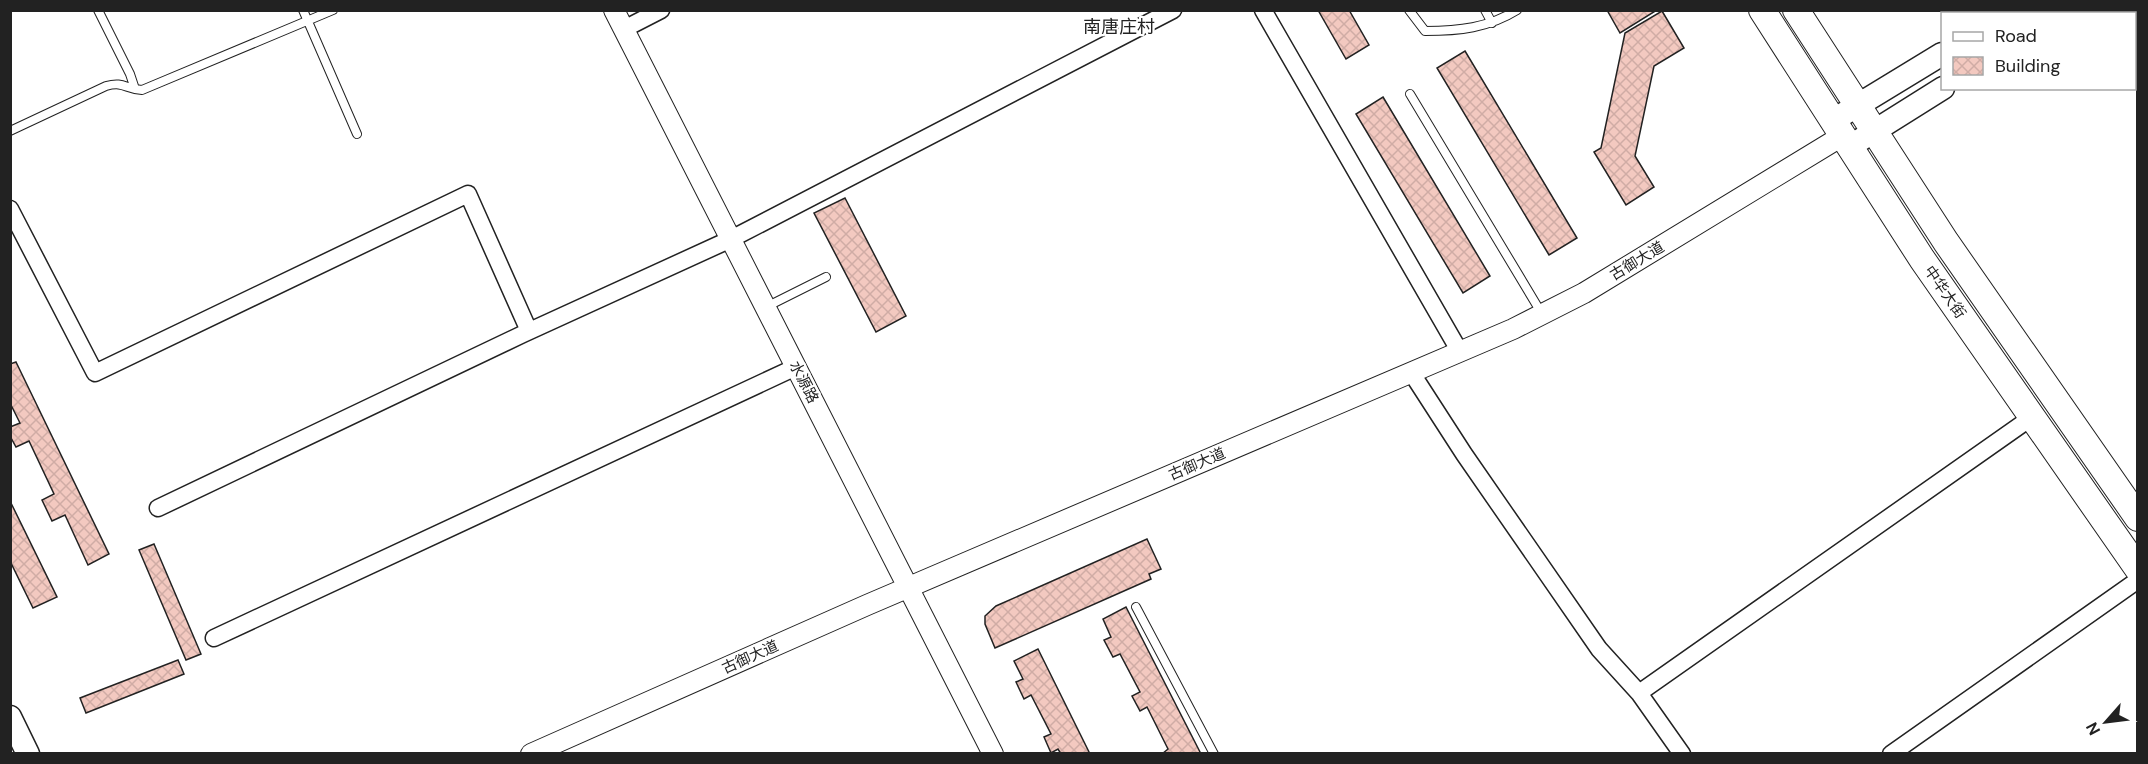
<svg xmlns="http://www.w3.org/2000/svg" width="2148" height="764" font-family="'DM Sans','Noto Sans SC',sans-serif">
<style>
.building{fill:url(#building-cross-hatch);stroke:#222;stroke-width:1.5}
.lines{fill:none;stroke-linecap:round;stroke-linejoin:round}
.service-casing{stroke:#222;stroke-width:10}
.minor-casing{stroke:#222;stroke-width:19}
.tertiary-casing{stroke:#222;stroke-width:22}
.secondary-casing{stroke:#222;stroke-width:25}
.primary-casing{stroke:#222;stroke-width:28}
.service{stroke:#fff;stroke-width:8}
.minor{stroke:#fff;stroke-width:16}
.tertiary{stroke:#fff;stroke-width:20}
.secondary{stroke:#fff;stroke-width:22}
.primary{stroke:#fff;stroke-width:26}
.labels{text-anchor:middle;stroke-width:4.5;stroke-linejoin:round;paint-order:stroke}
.street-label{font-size:15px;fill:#222;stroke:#fff}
.quarter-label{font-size:18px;fill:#222;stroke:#fff}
</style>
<defs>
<pattern id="building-cross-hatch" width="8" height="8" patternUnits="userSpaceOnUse" patternTransform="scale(1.5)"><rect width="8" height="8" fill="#f3c9c0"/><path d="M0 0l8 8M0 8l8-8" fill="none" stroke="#d0aca5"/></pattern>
</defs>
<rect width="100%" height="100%" fill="#fff"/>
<path class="building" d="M1318 10H1349L1369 45 1346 59Z
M1607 10H1657L1620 33Z
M1662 11 1684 48 1654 66 1635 156 1654 187 1626 205 1594 152 1601 148 1625 33Z
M1465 51 1577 238 1549 255 1437 68Z
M1383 97 1490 276 1463 293 1356 114Z
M845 198 906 316 876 332 814 213Z
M16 362 109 554 88 565 65 515 52 521 42 500 54 494 29 441 16 447 10 436V427L20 423 10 403V364Z
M10 501 57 597 33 608 10 561Z
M1147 539 1161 569 1149 574 1151 579 995 648 985 624V616L996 606Z
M154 544 201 654 186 660 139 550Z
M1126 607 1201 754H1162L1168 749 1147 707 1140 711 1132 696 1140 692 1120 654 1113 657 1104 640 1111 637 1103 619Z
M1038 649 1090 754H1061L1058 749 1051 753 1044 737 1051 734 1031 695 1024 699 1016 682 1023 679 1014 661Z
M178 660 184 674 86 713 80 698Z"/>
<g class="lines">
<defs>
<path id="service" d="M98 10 130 74 135 89
M303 10 357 134
M1409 10 1425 31C1459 31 1488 28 1517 10
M1485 10 1492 23
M1410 94 1542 314
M10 131 106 86C124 81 125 89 142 90L333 10
M766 307 826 277
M1136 607 1214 754"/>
<path id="minor" d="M1263 10 1460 352
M624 29 661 10
M10 209 95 373 468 194 529 331
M1411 372 1464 454 1599 649 1639 693 1682 754
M158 508 523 334 731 239 1173 10
M214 638 796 367
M1639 693 2032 417
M1891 754 2138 580"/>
<path id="tertiary" d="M614 10 993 754
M531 754 867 605 1513 329 1584 293 1842 136"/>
<path id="secondary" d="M2009 14 2014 10
M2067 14 2072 10
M1832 121 1942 54
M1849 147 1943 88
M10 717 28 754"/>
<path id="primary" d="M1762 10 1922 259 2138 569
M1796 10 1946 242 2138 518"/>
</defs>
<use href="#service" class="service-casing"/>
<use href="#minor" class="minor-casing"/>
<use href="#tertiary" class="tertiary-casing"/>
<use href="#secondary" class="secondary-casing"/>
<use href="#primary" class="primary-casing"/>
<use href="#service" class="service"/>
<use href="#minor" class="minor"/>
<use href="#tertiary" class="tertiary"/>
<use href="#secondary" class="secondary"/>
<use href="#primary" class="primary"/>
</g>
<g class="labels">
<g class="street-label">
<text transform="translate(1637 261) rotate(-31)" y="5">古御大道</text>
<text transform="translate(1945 292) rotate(55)" y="5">中华大街</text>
<text transform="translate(804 382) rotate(63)" y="5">水源路</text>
<text transform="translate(1197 464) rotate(-23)" y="5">古御大道</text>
<text transform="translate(750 657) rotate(-24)" y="5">古御大道</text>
</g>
<g class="quarter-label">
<text x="1119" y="33">南唐庄村</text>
</g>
</g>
<rect width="2148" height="764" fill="none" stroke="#222222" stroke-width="24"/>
<rect x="1941" y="12" width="195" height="78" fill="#ffffff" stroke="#a7a7a7" stroke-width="1.5"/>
<rect x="1953" y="32" width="30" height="9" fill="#ffffff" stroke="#a7a7a7" stroke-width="1.5"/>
<text x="1995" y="42" font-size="18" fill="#222222">Road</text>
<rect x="1953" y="57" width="30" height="18" fill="url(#building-cross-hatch)" stroke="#a7a7a7" stroke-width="1.5"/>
<text x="1995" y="72" font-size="18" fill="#222222">Building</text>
<g transform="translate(2106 722) rotate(242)" stroke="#ffffff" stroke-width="4.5" paint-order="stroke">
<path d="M0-4.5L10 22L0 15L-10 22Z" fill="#222222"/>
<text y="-9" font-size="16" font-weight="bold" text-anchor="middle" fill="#222222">N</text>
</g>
</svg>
